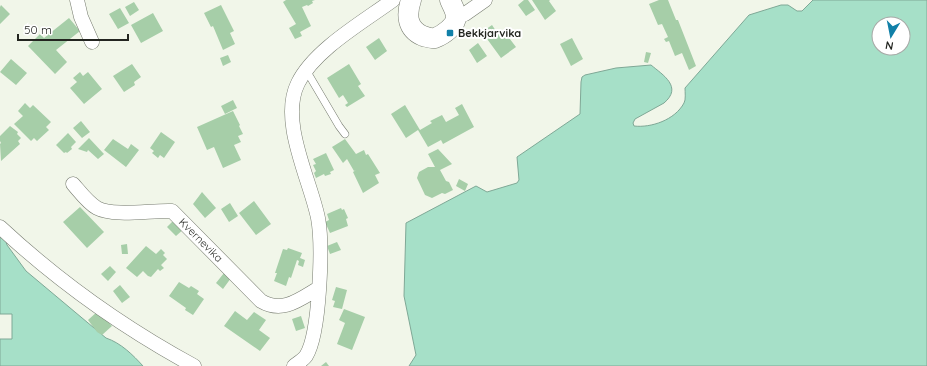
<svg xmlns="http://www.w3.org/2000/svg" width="927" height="366" font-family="Quicksand,sans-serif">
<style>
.water{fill:#a6e0c8;stroke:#7fa896;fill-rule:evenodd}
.building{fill:#a6cea8}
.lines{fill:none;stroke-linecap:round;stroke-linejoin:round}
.lane-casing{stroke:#757a6e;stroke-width:8}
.street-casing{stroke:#757a6e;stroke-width:15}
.secondary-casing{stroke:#757a6e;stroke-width:21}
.lane{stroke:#fff;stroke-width:7}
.street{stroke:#fff;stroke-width:14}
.secondary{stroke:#fff;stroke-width:20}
.poi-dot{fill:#1180a8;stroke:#fff;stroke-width:1.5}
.labels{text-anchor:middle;stroke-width:4;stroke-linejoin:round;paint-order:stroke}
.poi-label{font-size:11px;font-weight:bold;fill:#232520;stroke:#fff;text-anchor:start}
.street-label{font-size:11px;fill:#232520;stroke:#fff}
</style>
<rect width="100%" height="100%" fill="#f1f6e9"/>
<path class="water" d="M813 0H927V366H409L416 355 404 296 406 223 476 186 487 192 517 183 519 180 517 157 580 114 581 82 582 77 585 75 616 68 651 65C663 75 683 87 664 103L635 119 633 123 634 126C651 128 675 120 684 103 686 100 685 92 685 88L749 15 781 5H788L797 11H802ZM879 24H903V48H879Z
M0 234 5 238 7 245 26 271 106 338C121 343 133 355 143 366H0V339H12V314H0Z"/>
<path class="building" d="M286 0H315L312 1 313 3 308 6 307 5 302 7 311 26 300 32 302 36 295 39 289 28 296 24 283 2Z
M524 0H528L535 10 526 16 518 5Z
M532 0H550L549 1 556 11 545 20Z
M659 0H668L676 20H678L696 66 689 70 682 53 675 56 669 41 666 42 664 39 668 37 662 24 658 25 649 4Z
M134 2 139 10 130 16 125 7Z
M1 5 10 14 0 24V7Z
M221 5 234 31 230 33 235 44 223 50 213 26 211 27 204 13Z
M120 8 129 23 118 29 109 14Z
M153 13 163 31 141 43 131 25Z
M69 18 80 31 56 50 67 62 55 74 28 46 40 34 44 38Z
M492 25 498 34 503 30 516 47 501 58 482 32Z
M379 38 387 51 375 60 366 47Z
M572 38 583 59 571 66 560 44Z
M478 43 487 56 477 63 469 50Z
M646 52 651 53 648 63 644 62Z
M228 55 231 62 223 66 220 58Z
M11 59 27 73 16 85 0 72Z
M132 64 141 77 134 82 135 85 124 92 113 76Z
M349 64 361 84 358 86 365 96 347 107 345 105 348 103 343 95 339 98 327 78Z
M80 72 83 76 88 72 102 89 84 104 70 88 77 82 73 78Z
M233 100 237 108 225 114 221 106Z
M25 103 30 108 33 105 51 122 46 127 49 130 37 141 34 138 31 141 14 124 23 116 18 111Z
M462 104 474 127 443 144 441 140 428 147 418 130 406 138 391 114 405 105 420 130 432 123 430 121 442 115 446 122 459 115 455 108Z
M233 111 240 125 239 126 243 134 238 136 241 142 234 145 241 160 223 168 214 147 207 150 197 127Z
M81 121 90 132 82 138 73 128Z
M10 126 18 132 17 134 21 138 18 141 20 144 1 161 0 144 1 143 0 141V136Z
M161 132 175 142 164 158 160 155 158 158 152 153 154 151 150 148Z
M68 133 76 142 71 147 72 149 67 153 66 152 64 153 56 145Z
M89 138 104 154 98 159 88 150 87 152 78 149Z
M113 139 128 149 131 144 139 150 126 167 104 150Z
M345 139 356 154 364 150 366 155 368 154 380 173 375 175 379 183 363 193 353 172 356 170 354 171 347 159 343 163 332 147Z
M438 149 452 164 440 170 446 181 449 182 453 190 445 194 442 193 432 198 425 195 417 178 419 172 428 167H435L428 154Z
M326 153 334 170 330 172 331 174 325 176 324 174 316 178 314 173 316 171 313 165 316 164 313 159Z
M459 179 468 184 465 191 456 186Z
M202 192 216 208 205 218 193 204Z
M254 201 271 224 256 235 239 213Z
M230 203 238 216 229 222 221 209Z
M80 207 104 232 87 248 63 222Z
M341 208 342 210 344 209 348 218 346 219 348 226 330 233 325 222 329 220 327 214Z
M175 219 185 228 176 236 167 227Z
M337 242 341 250 330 254 327 246Z
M127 244 128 254H122L121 245Z
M146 246 156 254 161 249 165 253 163 255 167 259 161 265 164 268 160 271 158 269 151 277 148 276 143 271 137 277 126 268Z
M288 248 302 253 300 258 305 260 303 267 298 265 299 261 297 260 291 278 289 277 286 286 274 281 277 273H275L283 249 287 250Z
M110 266 116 272 108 281 101 274Z
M224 273 231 278 223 289 216 283Z
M179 282 189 288 191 286 199 291 197 294 204 299 193 315 185 310 186 308 169 296Z
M120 285 130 297 122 303 113 291Z
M336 287 347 290 342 309 333 307 335 301 332 300Z
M344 309 365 317 352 350 337 344 345 323 339 320Z
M98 311 112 326 102 335 97 332 88 320Z
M235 311 247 320 254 312 266 320 259 330 270 338 260 351 224 326Z
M301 316 305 328 296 331 292 319Z
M326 362 329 366H321Z"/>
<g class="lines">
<defs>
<path id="lane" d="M306 70 339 126 345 134"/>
<path id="street" d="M77 0 81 17 92 42
M456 17 465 14 485 0
M73 184C80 192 88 203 97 208 114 217 152 210 172 211L261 301C283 314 300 299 319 288
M0 227C58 281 124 328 194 366
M294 366C298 363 303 360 306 356 320 334 323 245 318 218 310 179 279 121 298 83 314 50 363 22 393 0"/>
<path id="secondary" d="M411 0C406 15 407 29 423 36 427 37 432 39 435 38 443 35 456 26 456 17 456 11 452 5 450 0"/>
</defs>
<use href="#lane" class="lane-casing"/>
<use href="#street" class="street-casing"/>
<use href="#secondary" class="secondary-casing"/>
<use href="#lane" class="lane"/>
<use href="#street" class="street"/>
<use href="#secondary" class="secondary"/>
</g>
<rect class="poi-dot" x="446" y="29" width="8" height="8" rx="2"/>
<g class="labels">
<g class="poi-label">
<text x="458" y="37">Bekkjarvika</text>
</g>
<g class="street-label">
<text transform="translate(201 240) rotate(45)" y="4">Kvernevika</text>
</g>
</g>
<g transform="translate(891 36) rotate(190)"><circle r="19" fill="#ffffff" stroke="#a7a8a6"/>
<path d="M0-3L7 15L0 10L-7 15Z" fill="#1180a8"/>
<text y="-6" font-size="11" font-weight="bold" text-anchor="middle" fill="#232520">N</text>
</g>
<path d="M18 34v6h110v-6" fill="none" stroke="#232520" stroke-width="2"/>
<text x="24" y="34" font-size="12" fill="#232520" stroke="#ffffff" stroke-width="3" paint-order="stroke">50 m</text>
</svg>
